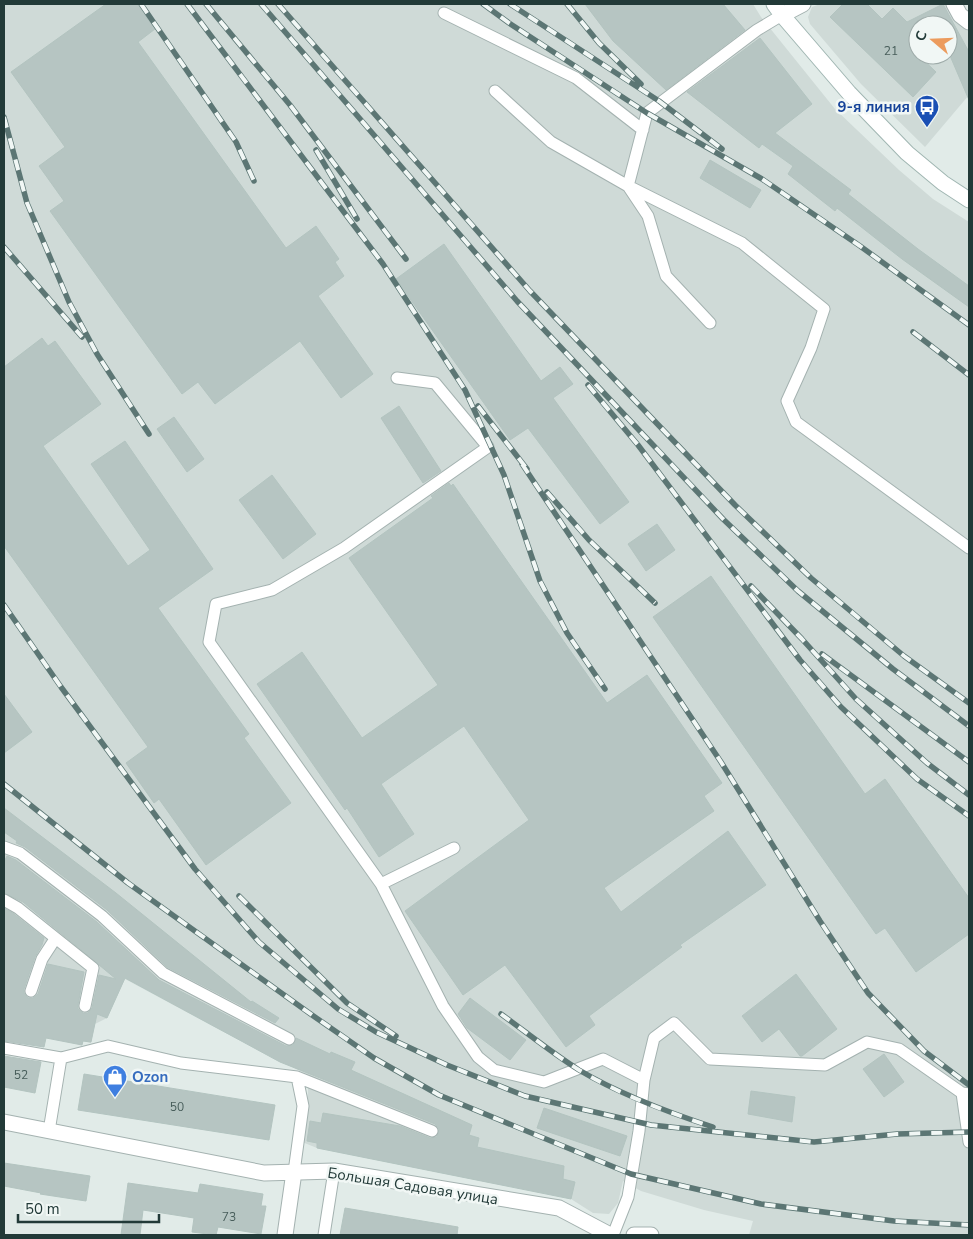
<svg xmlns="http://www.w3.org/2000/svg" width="973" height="1239" font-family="'Nunito Sans',sans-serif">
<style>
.built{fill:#cfdad7;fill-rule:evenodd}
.building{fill:#b6c5c2;stroke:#b3c4c0}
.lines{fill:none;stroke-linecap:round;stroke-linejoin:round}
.service-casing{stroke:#a4b2b0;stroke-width:13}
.minor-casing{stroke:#a4b2b0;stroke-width:17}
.secondary-casing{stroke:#a0b6b2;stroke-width:17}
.service{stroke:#fff;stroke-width:11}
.minor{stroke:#fff;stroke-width:15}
.secondary{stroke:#fff;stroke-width:15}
.rail-casing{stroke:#5c7674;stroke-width:5.5}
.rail{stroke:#f1f7f5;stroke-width:4;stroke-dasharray:11;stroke-linecap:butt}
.labels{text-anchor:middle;stroke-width:5;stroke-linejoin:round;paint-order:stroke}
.number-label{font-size:12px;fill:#475d5a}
.transit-label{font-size:15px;font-weight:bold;fill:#164399;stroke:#f1f7f5;text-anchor:end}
.shop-label{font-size:15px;font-weight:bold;fill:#366cbe;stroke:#f1f7f5;text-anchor:start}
.street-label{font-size:15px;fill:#223a38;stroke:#f1f7f5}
</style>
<rect width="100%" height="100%" fill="#e1ebe8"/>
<path class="built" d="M4 4H753L761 17 835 109 899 170 933 199 969 222V1235H749L753 1221 704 1210 641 1191 623 1181 618 1203 609 1214 593 1213 571 1199 317 1148 302 1142 308 1093V1075L216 1028 125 979 107 1018 95 1024 91 1043 83 1041 82 1045 4 1029Z
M820 4H946L953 19 969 30V95L925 147 861 84 810 24 808 17 812 7ZM918 25H948V55H918Z"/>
<path class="building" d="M106 4H137L155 29 138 42 286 248 316 226 339 259 335 262 344 276 318 296 373 374 341 398 300 341 215 404 198 382 182 394 50 211 64 201 39 166 65 147 11 72Z
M585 4H723L745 30 666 90 613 41Z
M843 4H867L882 19 893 8 907 22 943 4 969 52V100L948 51V25H918V42L912 49 936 72 913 97 830 17Z
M760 38 812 104 775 133 851 190 848 194 918 249 969 286V307L902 259 837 208 835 211 788 174 793 166 762 144 759 148 687 92Z
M710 160 761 190 750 208 700 178Z
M444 244 541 381 560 367 573 384 553 398 629 502 600 524 528 428 510 440 396 279Z
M42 338 48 346 55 341 101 404 43 446 128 566 150 550 91 464 125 441 213 569 158 608 249 734 244 738 291 803 206 865 159 799 154 803 126 763 148 747 4 546V367Z
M399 406 441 471 423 483 381 418Z
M174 417 204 459 187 472 157 429Z
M272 475 316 534 283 559 239 500Z
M449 483 451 486 453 484 607 703 647 675 722 783 704 796 714 811 604 888 621 912 728 831 766 885 680 945 682 947 589 1016 595 1025 566 1047 505 965 463 995 405 911 529 820 464 726 381 784 414 834 379 857 347 808 345 810 257 684 302 652 362 738 438 685 349 558 433 498 431 496Z
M657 524 675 550 646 571 628 544Z
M711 576 865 794 885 779 969 898V934L916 972 885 928 876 934 653 617Z
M4 694 32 732 4 753Z
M4 808 116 893 251 1002 252 1001 279 1018 275 1023 167 967 107 910 25 847 16 843 17 841 4 832Z
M7 856 16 860 97 922 159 980 286 1046 293 1045 296 1038 330 1054 331 1052 355 1062 351 1070 472 1125 469 1135 479 1138 477 1147 564 1166 563 1179 575 1182 571 1199 317 1148V1143L307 1141 310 1121 321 1123 323 1113 400 1126 430 1138 437 1137 439 1129 435 1124 280 1062 125 978 107 1018 97 1014 91 1042 83 1041 82 1045 46 1038 44 1047 4 1041V908L14 914 44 938 42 945 35 957 24 989V993L28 998H33L38 994 48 964 84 972 78 1005V1009L83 1013H88L92 1008 99 975 116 979 23 902 4 893V862Z
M796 974 837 1029 802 1056H800L779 1029 762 1042 742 1016Z
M470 998 526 1040 510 1060 467 1028 458 1014Z
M884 1054 904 1082 884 1097 863 1069Z
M4 1056 41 1062 35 1093 4 1087Z
M84 1074 275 1105 269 1140 78 1110Z
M751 1091 795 1097 792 1122 748 1114Z
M544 1108 627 1136 620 1156 537 1128Z
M4 1163 90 1176 86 1201 40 1194 41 1193 4 1186Z
M128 1183 198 1193 200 1184 263 1194 261 1206H266L261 1234 218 1227 216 1235 192 1232 194 1218 143 1210 140 1235H121Z
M345 1208 458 1227 457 1235H340Z"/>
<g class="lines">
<defs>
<path id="service" d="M444 13 576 78 643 130
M495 91 551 142 628 186 742 243 824 309 811 348 787 401 796 422 969 548
M710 323 666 276 648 216 628 186 647 113 757 30 782 15
M397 378 435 383 488 447 344 548 272 590 216 604 209 642 381 884 443 1006 478 1057 494 1070 544 1082 603 1059 644 1080
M4 847 20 853 102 916 163 973 289 1039
M381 884 454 848
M4 900 18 908 93 968 85 1006
M31 991 42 959 55 939
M4 1048 61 1058 108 1046 181 1063 297 1077 432 1131
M962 1093 969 1142
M49 1131 61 1058
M294 1172 303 1106 297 1077
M324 1235 334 1171
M613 1235 628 1197 639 1131 644 1080 654 1038 674 1023 710 1059 825 1065 867 1042 899 1049 962 1093 969 1094"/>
<path id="minor" d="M954 4 960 15 969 22
M782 15 803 4
M4 1122 264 1173 334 1171 559 1208 610 1235
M285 1235 294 1172
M634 1235H651"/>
<path id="secondary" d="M774 4 782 15 849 93 907 153 943 183 969 200"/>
</defs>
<use href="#service" class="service-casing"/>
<use href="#minor" class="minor-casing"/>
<use href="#secondary" class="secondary-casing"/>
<use href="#service" class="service"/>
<use href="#minor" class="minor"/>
<use href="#secondary" class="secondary"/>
<defs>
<path id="rail" d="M141 4 236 142 254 181
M187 4 383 264 465 390 504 475 540 581 567 633 605 689
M206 4 290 105 406 259
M261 4 517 301 723 519 798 591 893 669 969 726
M278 4 530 291 735 505 811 578 904 656 969 703
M483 4 509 23 647 113 762 179 860 246 969 325
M510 4 659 101 722 149
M567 4 599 43 641 84
M4 117 27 203 69 302 97 354 149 434
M316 150 357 219
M4 247 82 337
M913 332 969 375
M588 385 638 445 800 660 841 707 917 779 969 816
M478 406 527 469
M522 464 721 762 820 921 868 993 924 1051 969 1085
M547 492 589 540 655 603
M751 586 802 639 856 699 927 763 969 795
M4 605 61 687 195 869 259 942 338 1009 376 1032 447 1065 525 1096 651 1125 814 1142 897 1134 969 1132
M822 654 969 762
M4 784 128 883 312 1015 374 1058 439 1095 631 1174 761 1204 894 1221 969 1225
M239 896 347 1003 396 1036
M501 1014C526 1032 552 1053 579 1070 621 1095 667 1112 713 1127"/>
</defs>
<use href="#rail" class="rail-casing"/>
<use href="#rail" class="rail"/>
</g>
<defs>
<symbol id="bus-pin" viewBox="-11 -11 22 30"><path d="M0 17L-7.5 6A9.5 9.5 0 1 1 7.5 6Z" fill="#1a4fb4" stroke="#f1f7f5"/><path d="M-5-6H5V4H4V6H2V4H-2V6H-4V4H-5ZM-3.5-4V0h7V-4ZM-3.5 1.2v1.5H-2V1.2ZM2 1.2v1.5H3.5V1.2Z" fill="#fff"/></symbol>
<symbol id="shop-pin" viewBox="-11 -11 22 30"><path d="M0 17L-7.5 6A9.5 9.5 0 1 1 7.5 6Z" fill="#3f7fe0" stroke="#f1f7f5"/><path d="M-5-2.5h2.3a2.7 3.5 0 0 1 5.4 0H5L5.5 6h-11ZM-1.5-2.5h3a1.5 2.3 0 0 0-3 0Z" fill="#fff"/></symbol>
</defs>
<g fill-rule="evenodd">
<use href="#bus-pin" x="913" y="93" width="28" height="38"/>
<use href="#shop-pin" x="101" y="1063" width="28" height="38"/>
</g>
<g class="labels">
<g class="number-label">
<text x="891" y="55">21</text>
<text x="21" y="1079">52</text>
<text x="177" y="1111">50</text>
<text x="229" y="1221">73</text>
</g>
<g class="transit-label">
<text x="910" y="112">9-я линия</text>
</g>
<g class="shop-label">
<text x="132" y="1082">Ozon</text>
</g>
<g class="street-label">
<text transform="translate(413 1186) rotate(9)" y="5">Большая Садовая улица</text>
</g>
</g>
<rect width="973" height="1239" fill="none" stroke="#223a38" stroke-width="10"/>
<g transform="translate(933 40) rotate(289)"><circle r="24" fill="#f1f7f5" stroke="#9eaba9"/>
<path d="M0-4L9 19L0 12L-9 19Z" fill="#ec9b5d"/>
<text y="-8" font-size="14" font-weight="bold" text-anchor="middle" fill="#223a38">С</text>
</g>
<path d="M18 1214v8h141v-8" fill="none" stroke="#223a38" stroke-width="2.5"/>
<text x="25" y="1214" font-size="15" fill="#223a38" stroke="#f1f7f5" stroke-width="4" paint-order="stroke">50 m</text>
</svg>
